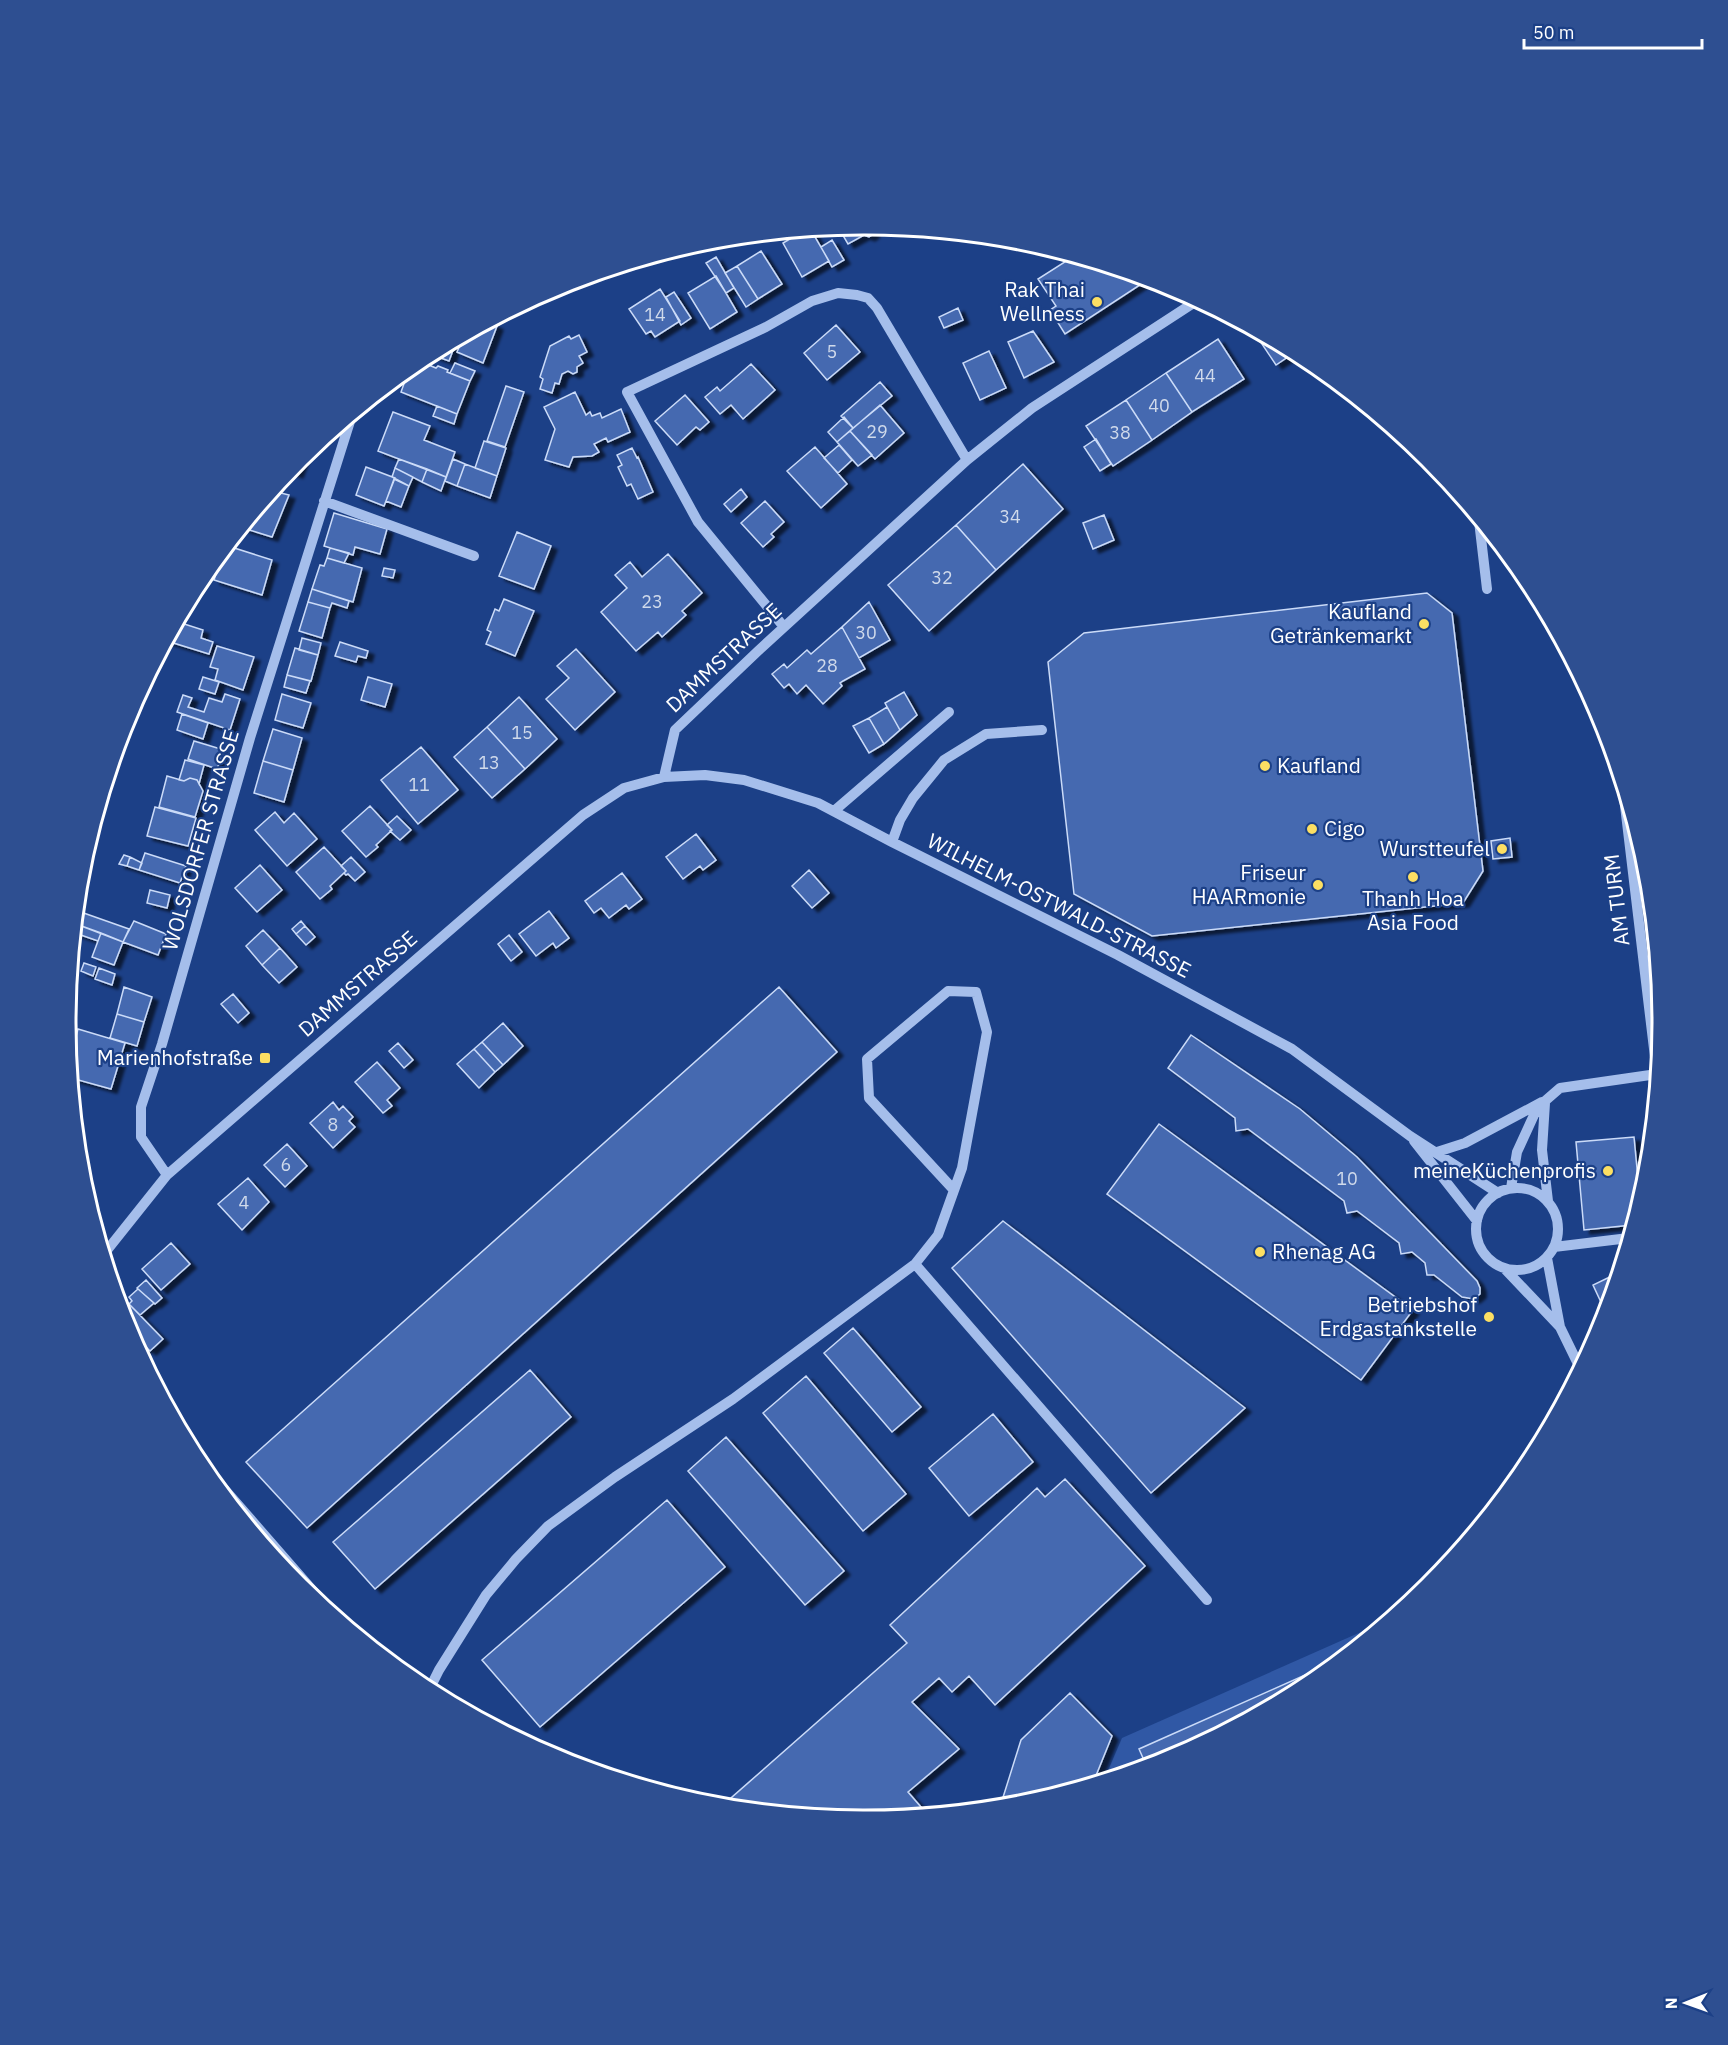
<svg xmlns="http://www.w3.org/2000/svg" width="1728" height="2045" font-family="'IBM Plex Sans',sans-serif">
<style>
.green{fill:#3058a5}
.building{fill:#4569b0;stroke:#cbdbf8;stroke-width:1.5;filter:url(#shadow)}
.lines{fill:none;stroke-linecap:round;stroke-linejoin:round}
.minor{stroke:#a5beeb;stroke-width:10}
.poi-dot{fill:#fcdf63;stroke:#1c4087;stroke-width:2}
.labels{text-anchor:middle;stroke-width:4.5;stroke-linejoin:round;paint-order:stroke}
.number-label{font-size:18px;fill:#d0daeb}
.poi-label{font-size:21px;fill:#fff;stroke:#1c4087;text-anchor:end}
.street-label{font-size:21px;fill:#fff;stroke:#1c4087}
.rim{fill:none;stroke:#fff;stroke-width:3}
</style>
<defs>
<filter id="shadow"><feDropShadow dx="6" dy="4" stdDeviation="1.5" flood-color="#0009"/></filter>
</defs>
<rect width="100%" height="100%" fill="#1c4087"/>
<path class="green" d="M1388 1620 1307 1686 1169 1760 1104 1780 1122 1738Z"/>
<path class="building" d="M864 225 876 226 877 228 874 229 873 234 869 237 864 235 848 244 838 227Z
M805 230H811L829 261 802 277 783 243Z
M832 240 844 260 832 267 821 247Z
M761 251 782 284 758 299 737 266Z
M1074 256 1149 279 1065 334 1050 310 1056 306 1038 279Z
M716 257 734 288 726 293 706 263Z
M737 266 758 299 746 307 725 273Z
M716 276 737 312 710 329 688 293Z
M660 289 680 321 655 337 651 331 646 334 629 309Z
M674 292 691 318 681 325 666 297Z
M958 308 963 320 944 328 939 317Z
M489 322 497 326 483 363 457 352 464 336Z
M836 325 860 352 827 380 804 353Z
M1252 329 1295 352 1276 365Z
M1033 331 1054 362 1024 378 1008 342Z
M579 335 587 352 579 356 583 363 577 367V372L573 374 568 371 562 374 559 384 555 383 552 393 540 389 543 379 540 377 550 346 569 336 571 339Z
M1218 339 1244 379 1192 412 1166 373Z
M454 341 456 342 449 361 430 354Z
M989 351 1006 388 980 400 963 363Z
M419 361 436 368 438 366 448 370 447 372 470 381 457 414 401 392 410 367Z
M455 363 475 371 470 381 450 373Z
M751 364 775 390 743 419 731 405 720 414 705 397 717 387 720 391Z
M1166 373 1192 412 1152 440 1126 400Z
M880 382 892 396 853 428 841 416Z
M506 386 524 392 505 447 487 441Z
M575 392 586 415 590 412 592 416 600 413 602 418 621 409 630 432 608 442 606 438 594 444 599 452 592 456 573 457 569 467 545 460 555 429 544 407Z
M685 395 709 422 700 430 696 427 677 445 655 421Z
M1126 400 1152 440 1113 466 1086 426Z
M880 405 904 433 875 459 850 431Z
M437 406 457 414 454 424 433 416Z
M393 412 430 426 424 440 455 452 446 477 378 451Z
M844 417 853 428 837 442 828 432Z
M850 431 872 455 858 466 837 442Z
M1096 439 1111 464 1100 471 1084 447Z
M484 441 506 448 497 476 475 468Z
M839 445 852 460 838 473 824 458Z
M815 447 847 484 821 508 787 471Z
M632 448 637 458 638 457 653 492 638 499 631 484 627 486 618 467 622 465 617 455Z
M304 454 297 474 289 471 300 458Z
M399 459 427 469 422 482 395 468Z
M453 459 465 464 457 486 445 481Z
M465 464 497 476 490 498 457 486Z
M1023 464 1063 509 996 570 956 525Z
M366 467 395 478 384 506 356 495Z
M395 468 413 477 409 486 392 477Z
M427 469 446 477 441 491 422 482Z
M394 479 409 486 401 507 386 501Z
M741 489 747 497 731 512 724 504Z
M273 491 289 495 272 537 243 528Z
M765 501 784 522 771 534 774 537 763 547 741 523Z
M334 513 387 529 380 554 355 547 353 555 324 546Z
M1104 515 1114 540 1093 549 1083 523Z
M956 525 996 570 929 631 888 585Z
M517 532 551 546 534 589 499 576Z
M228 546 272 560 262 595 214 580 223 551Z
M330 548 349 553 344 563 327 558Z
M668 554 702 593 682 611 686 615 662 637 658 632 636 651 601 612 627 588 615 575 630 562 642 577Z
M327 558 362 568 353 602 312 589 320 565 324 566Z
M384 568 395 570 393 578 382 576Z
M312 589 349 601 347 608 332 603 330 608 308 602Z
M1427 593 1452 613 1483 871 1463 903 1152 936 1074 894 1048 662 1084 633Z
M504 599 534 611 515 656 486 644 491 632 487 630 495 609 499 611Z
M308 602 330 608 322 638 299 631Z
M869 602 890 640 859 658 842 627Z
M178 622 203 630 201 638 213 642 209 654 167 641Z
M842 627 865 669 843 681 840 683 842 686 823 704 806 685 797 694 789 684 784 688 772 674 784 664 787 668 807 650 811 654Z
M302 638 321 643 318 655 299 650Z
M340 642 368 651 366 658 358 656 356 662 335 656Z
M217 646 254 657 243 690 215 680 218 669 210 667Z
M295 648 318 655 311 681 287 675Z
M576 649 615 692 575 730 546 699 569 678 557 666Z
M287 675 310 681 306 693 284 687Z
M203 677 219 682 215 694 199 689Z
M368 677 392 684 385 707 361 700Z
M904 692 917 715 900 730 885 703Z
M225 694 240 699 230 730 177 712 183 695 192 698 188 707 204 712 209 698 222 702Z
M282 694 311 703 303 728 275 720Z
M519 697 557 739 525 769 487 727Z
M887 707 900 730 884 744 869 718Z
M182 714 208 723 203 739 177 730Z
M869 718 884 744 869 753 853 726Z
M487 727 525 769 492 798 454 757Z
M273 729 302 738 293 770 263 761Z
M194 741 224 750 217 769 188 759Z
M421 747 458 790 418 824 381 780Z
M185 760 204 765 199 784 197 780 190 778 184 781 179 780Z
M263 761 293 770 284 802 254 793Z
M167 776 184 781 190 778 197 780 203 791 195 817 159 807Z
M370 806 392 830 376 845 378 847 366 857 342 831Z
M155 807 196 818 188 846 147 836Z
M275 812 284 823 294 813 317 839 287 866 255 830Z
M397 816 411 830 400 840 390 831 392 830 387 825Z
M696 834 716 860 703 870 700 866 683 879 666 857Z
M1510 838 1512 857 1493 859 1491 841Z
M324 847 346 871 330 886 332 889 320 899 296 872Z
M145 853 186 866 180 883 139 870Z
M124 855 130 857 127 866 119 864Z
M130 857 142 863 139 870 127 866Z
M351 857 365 872 355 881 348 874 346 875 344 873 346 871 341 866Z
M260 865 282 890 257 912 235 888Z
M809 870 829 893 812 908 792 886Z
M622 873 642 899 629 909 626 905 609 918 601 908 594 913 585 901Z
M150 890 170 895 167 908 147 903Z
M78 911 129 929 123 942 76 924Z
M549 911 569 938 556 948 553 943 536 956 519 934Z
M134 921 166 934 158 955 123 942Z
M301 921 305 926 296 934 292 929Z
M76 924 101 933 98 941 75 933Z
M305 926 315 937 306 945 296 934Z
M263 930 280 948 262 965 246 946Z
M101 933 123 942 114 965 92 957Z
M509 935 522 952 511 961 498 944Z
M280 948 297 967 279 983 262 965Z
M84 963 96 967 93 976 81 971Z
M99 968 115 974 112 985 95 979Z
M124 987 152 997 144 1022 117 1014Z
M779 987 837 1052 307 1528 246 1462Z
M233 994 249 1013 238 1023 221 1004Z
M117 1014 144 1022 137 1046 110 1038Z
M503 1023 523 1046 503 1065 482 1042Z
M78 1029 125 1043 111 1089 71 1078 70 1059Z
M1191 1035 1300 1109 1357 1157 1477 1281 1480 1288V1294L1474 1299 1462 1297 1434 1275H1427L1425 1263 1412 1252 1401 1254 1399 1243 1357 1211 1347 1213 1344 1201 1248 1129 1236 1131 1235 1118 1168 1068Z
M482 1042 503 1065 495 1072 474 1049Z
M398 1043 413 1060 404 1068 389 1051Z
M474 1049 495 1072 479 1088 457 1064Z
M377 1062 400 1088 387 1100 392 1106 383 1113 355 1082Z
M333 1102 339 1110 343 1106 353 1117 349 1121 355 1127 333 1148 310 1123Z
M1159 1124 1413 1310 1361 1380 1107 1194Z
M1634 1137 1640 1200 1632 1225 1584 1230 1576 1142Z
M287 1144 307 1166 285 1187 264 1165Z
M248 1178 269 1202 242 1230 218 1204Z
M1003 1221 1245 1408 1151 1493 952 1268Z
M171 1243 190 1264 161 1290 142 1269Z
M1618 1273 1606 1313 1593 1285Z
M146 1280 162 1298 155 1304 137 1288Z
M138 1289 154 1303 140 1315 129 1304 132 1301 129 1297Z
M129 1304 163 1339 150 1351 146 1347 140 1353 127 1328 122 1311Z
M853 1328 921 1407 892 1432 824 1353Z
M530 1370 571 1417 375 1589 333 1542Z
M806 1376 906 1494 863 1531 763 1413Z
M993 1414 1033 1462 969 1516 929 1468Z
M726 1437 844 1571 805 1605 688 1471Z
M1065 1479 1145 1566 995 1705 969 1676 952 1692 939 1678 912 1702 959 1749 908 1792 921 1807 910 1816 864 1820 724 1807 723 1805 907 1643 890 1625 1037 1488 1045 1497Z
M667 1500 725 1567 540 1727 482 1660Z
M1323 1667 1325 1671 1307 1686 1169 1760 1147 1767 1139 1749Z
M1070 1693 1112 1736 1093 1783 1019 1805 1000 1807 1021 1740Z"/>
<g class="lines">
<path class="minor" d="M324 501 474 556
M1479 521 1487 589
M784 627 698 522 627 392 766 327 812 301 838 293 857 295 868 298 877 308 967 460
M664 777 675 730 758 651 967 460 1032 408 1198 300
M1623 789 1657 1074
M834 811 949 712
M892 842 900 820 913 798 944 760 986 734 1042 730
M1645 971 1657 970
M1545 1103 1542 1150 1548 1201
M1414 1141 1477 1221
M1437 1152 1465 1143 1542 1102
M167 1175 141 1137V1107L162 1044 250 738 352 415
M1511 1188 1517 1152 1534 1115 1545 1101 1560 1088 1657 1074
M1476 1229a41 41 0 1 1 82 0a41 41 0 1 1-82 0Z
M1554 1247 1629 1238
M104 1254 167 1175 583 815 624 788 664 777 705 775 744 780 818 803 892 842 1118 955 1292 1049 1410 1136 1498 1193
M1547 1258 1560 1327 1580 1368
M915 1264 1207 1600
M1504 1268 1560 1327
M205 1467 335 1616
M429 1690 439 1670 486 1595 516 1559 548 1526 615 1477 733 1399 915 1264 938 1235 962 1168 987 1032 976 992 948 991 867 1059 869 1098 953 1189"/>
</g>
<g class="poi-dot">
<circle cx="1097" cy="302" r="6"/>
<circle cx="1424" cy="624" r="6"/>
<circle cx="1265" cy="766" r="6"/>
<circle cx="1312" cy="829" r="6"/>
<circle cx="1502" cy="849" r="6"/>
<circle cx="1413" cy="877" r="6"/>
<circle cx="1318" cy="885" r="6"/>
<rect x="259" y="1052" width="12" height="12" rx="3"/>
<circle cx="1608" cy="1171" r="6"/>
<circle cx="1260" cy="1252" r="6"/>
<circle cx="1489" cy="1317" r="6"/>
</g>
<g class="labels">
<g class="number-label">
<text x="655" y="321">14</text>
<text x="832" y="358">5</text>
<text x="1205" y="382">44</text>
<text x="1159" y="412">40</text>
<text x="877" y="438">29</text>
<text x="1120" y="439">38</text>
<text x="1010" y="523">34</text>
<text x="942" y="584">32</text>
<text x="652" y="608">23</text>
<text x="866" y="639">30</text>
<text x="827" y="672">28</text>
<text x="522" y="739">15</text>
<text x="489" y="769">13</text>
<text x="419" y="791">11</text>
<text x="333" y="1131">8</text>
<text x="286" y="1171">6</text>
<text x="1347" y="1185">10</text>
<text x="244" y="1209">4</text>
</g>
<g class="poi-label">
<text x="1085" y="297">Rak Thai<tspan x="1085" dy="24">Wellness</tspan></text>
<text x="1412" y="619">Kaufland<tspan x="1412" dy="24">Getränkemarkt</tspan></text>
<text x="1277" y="773" text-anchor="start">Kaufland</text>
<text x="1324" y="836" text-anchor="start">Cigo</text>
<text x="1490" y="856">Wurstteufel</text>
<text x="1306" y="880">Friseur<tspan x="1306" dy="24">HAARmonie</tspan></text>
<text x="1413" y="906" text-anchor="middle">Thanh Hoa<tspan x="1413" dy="24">Asia Food</tspan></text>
<text x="253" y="1065">Marienhofstraße</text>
<text x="1596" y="1178">meineKüchenprofis</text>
<text x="1272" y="1259" text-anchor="start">Rhenag AG</text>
<text x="1477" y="1312">Betriebshof<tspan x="1477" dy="24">Erdgastankstelle</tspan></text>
</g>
<g class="street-label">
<text transform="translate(724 658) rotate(-43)" y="7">DAMMSTRASSE</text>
<text transform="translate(201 840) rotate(-74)" y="7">WOLSDORFER STRASSE</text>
<text transform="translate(1617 900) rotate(-97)" y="7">AM TURM</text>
<text transform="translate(1059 906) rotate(27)" y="7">WILHELM-OSTWALD-STRASSE</text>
<text transform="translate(358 984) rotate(-41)" y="7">DAMMSTRASSE</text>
</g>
</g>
<path d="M0 0H1728V2045H0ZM863 235H865A787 787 0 0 1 1652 1022V1023A787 787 0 0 1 865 1810H863A787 787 0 0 1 76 1023V1022A787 787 0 0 1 863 235Z" fill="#2e4f91" fill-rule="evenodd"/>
<path class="rim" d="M863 235H865A787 787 0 0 1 1652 1022V1023A787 787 0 0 1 865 1810H863A787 787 0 0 1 76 1023V1022A787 787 0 0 1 863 235Z"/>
<g transform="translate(1686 2003) rotate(269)" stroke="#1c4087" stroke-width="4.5" paint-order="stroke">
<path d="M0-4.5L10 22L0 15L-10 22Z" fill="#ffffff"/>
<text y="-9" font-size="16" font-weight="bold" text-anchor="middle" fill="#ffffff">N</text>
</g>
<path d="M1524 39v9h178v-9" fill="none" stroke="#ffffff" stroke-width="3"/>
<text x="1533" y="39" font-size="18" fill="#ffffff" stroke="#1c4087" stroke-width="4.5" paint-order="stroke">50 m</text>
</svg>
